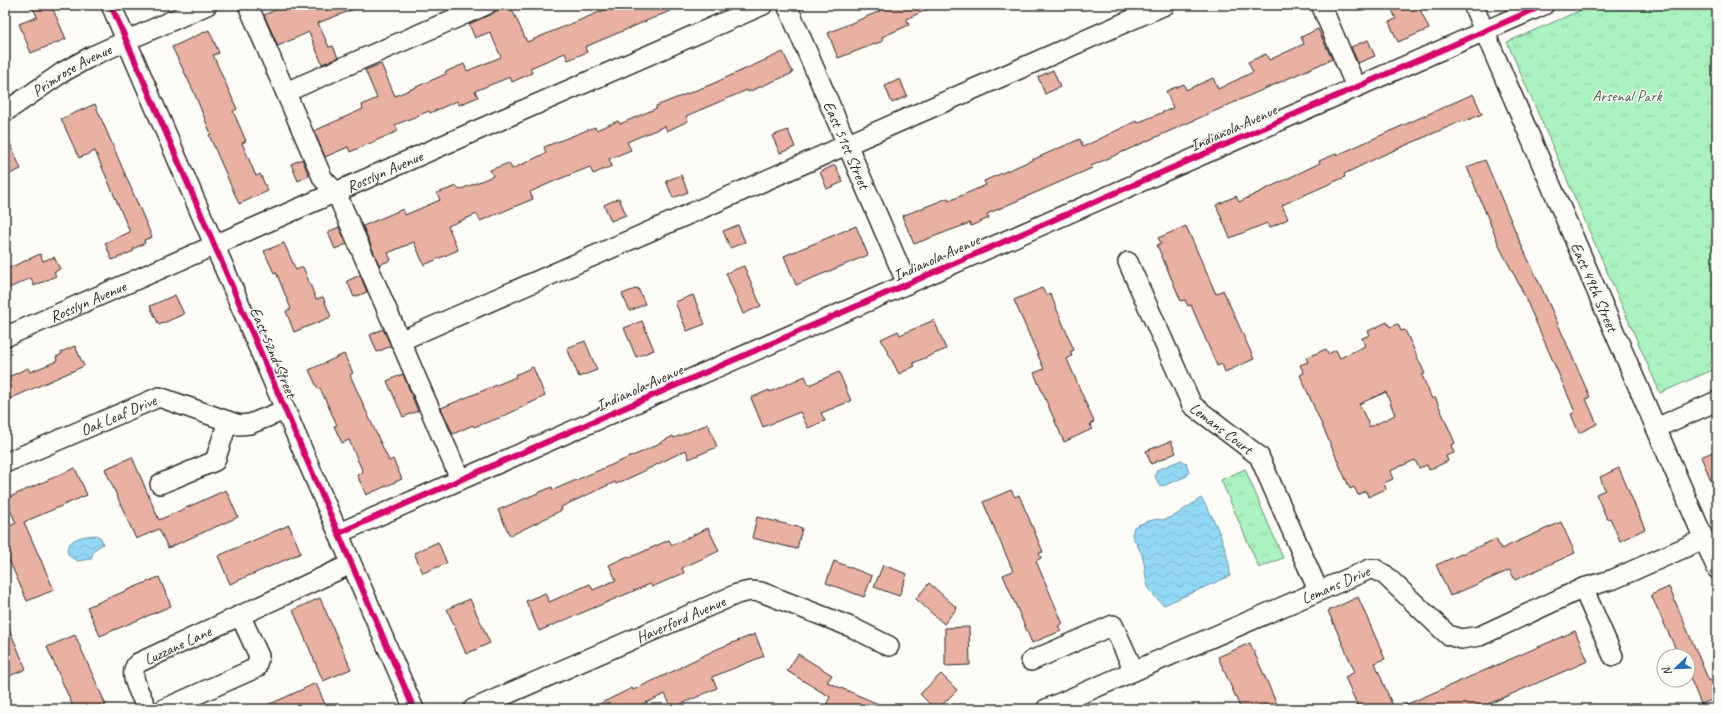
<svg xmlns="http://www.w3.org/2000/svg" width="1722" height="714" font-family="Caveat,sans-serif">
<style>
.grass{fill:url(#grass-tufts);stroke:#6a8e75}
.water{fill:url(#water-waves);stroke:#6993a4}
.building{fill:#e9b1a1;stroke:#2b2b2b;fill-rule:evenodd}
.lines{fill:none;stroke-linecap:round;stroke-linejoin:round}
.minor-casing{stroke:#2b2b2b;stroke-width:22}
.minor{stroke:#fdfcf7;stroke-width:19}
.cycleway-casing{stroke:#fdfcf7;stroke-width:8}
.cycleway{stroke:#d6006c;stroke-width:6}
.labels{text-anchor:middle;stroke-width:3;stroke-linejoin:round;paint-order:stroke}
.street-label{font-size:16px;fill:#2b2b2b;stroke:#fdfcf7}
.park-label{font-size:16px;fill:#4b5d50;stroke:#fdfcf7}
</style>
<defs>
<pattern id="grass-tufts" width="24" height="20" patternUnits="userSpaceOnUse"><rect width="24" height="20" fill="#aaf2bf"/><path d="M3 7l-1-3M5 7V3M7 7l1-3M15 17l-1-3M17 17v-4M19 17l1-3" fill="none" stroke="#92d0a4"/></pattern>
<pattern id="water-waves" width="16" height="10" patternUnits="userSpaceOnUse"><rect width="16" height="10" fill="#93d8f5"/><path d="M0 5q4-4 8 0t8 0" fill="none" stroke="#7fbad2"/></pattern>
</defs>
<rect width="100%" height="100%" fill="#fdfcf7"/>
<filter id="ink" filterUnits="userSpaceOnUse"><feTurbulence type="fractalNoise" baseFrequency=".025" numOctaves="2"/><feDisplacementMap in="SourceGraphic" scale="8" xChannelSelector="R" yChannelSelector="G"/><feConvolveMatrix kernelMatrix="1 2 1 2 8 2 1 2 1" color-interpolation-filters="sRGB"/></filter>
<g filter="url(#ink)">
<path class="grass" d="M1593 5H1717V368L1660 393 1507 42Z
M1245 469 1283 558 1259 568 1221 480Z"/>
<path class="water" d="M1181 460 1186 463 1189 471 1187 476 1163 486 1159 485 1155 476 1157 470Z
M1201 498C1214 517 1230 553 1230 576L1164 605C1140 585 1149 580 1142 555 1140 549 1135 542 1132 535L1134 527 1145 522 1157 519 1163 520 1176 515Z
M96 535 101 538 103 544 94 550 91 559 78 561 69 556 67 550C70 537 85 536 96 535Z"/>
<path class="building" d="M32 5H51L66 39 31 53 19 24 37 17Z
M286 5H362V6L318 23 329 47 333 46 338 58 322 64 309 32 278 46 264 15Z
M510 5 527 42 609 8 608 5H684L585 47 587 52 568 60 565 53 530 68 532 73 512 82 510 77 475 91 478 97 459 105 457 101 430 113 429 111 395 125 398 131 350 152 348 147 325 157 314 131 363 109 362 105 377 98 365 70 381 64 395 96 446 74 445 72 464 64 467 71 501 57 490 32 475 38 469 24Z
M888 5H938L906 19 909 25 882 37 883 41 838 58 828 33 880 11 879 9Z
M1390 5H1418L1429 29 1398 42 1389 22 1396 19Z
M1318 29 1332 59 1091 166 1092 168 987 214 989 218 971 226 970 223 914 244 902 216 948 198 949 201 986 185 984 181 1080 139 1083 147 1136 121 1137 123 1173 108 1166 91 1184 84 1186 90 1213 78 1218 89 1253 72 1248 62 1266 54 1269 60 1304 44 1301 37Z
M209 30 219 53 213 55 237 109 233 111 246 141 242 143 256 176 260 174 268 191 239 204 209 135 211 134 193 90 172 47Z
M1368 40 1375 56 1358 63 1351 47Z
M783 52 793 73 748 92 747 90 686 116 688 121 667 131 665 126 627 142 631 150 609 159 612 166 593 174 590 167 557 180 530 192 533 199 480 221 477 214 448 226 458 250 424 265 414 242 388 253 391 260 379 265 363 226 403 209 405 215 440 200 437 193 457 186 459 190 493 176 490 170 509 163 512 169 546 153 544 147 595 127 596 130 618 121 620 124 657 108 656 106 712 84Z
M1053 70 1060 87 1045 94 1038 77Z
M900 79 907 96 892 103 885 86Z
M1473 94 1482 114 1463 122 1462 121 1381 156 1344 174 1345 177 1282 205 1288 219 1269 228 1267 223 1230 238 1216 205 1236 196 1239 202 1320 163 1319 161 1336 154 1337 155Z
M95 104 152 237 144 240 145 243 133 249 134 251 112 260 105 243 130 232 95 151 79 158 61 119Z
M788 130 795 147 780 153 772 136Z
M5 132 21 169 5 176Z
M302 159 309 176 298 181 291 164Z
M1485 160 1520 242 1550 306 1590 397 1586 399 1597 424 1579 433 1571 414 1575 412 1564 386 1520 286 1501 250 1467 167Z
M835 165 843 182 827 189 820 172Z
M681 175 688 192 673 198 666 181Z
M619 198 626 215 611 221 604 205Z
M738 225 745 242 730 248 723 231Z
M856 226 868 255 796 285 784 256Z
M1186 226 1216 294 1223 290 1254 359 1225 372 1222 364 1217 366 1191 305 1188 306 1185 300 1181 301 1157 245 1161 243 1158 238Z
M339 227 347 244 335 249 328 232Z
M284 243 296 270 303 267 316 299 323 297 331 317 294 332 286 311 291 309 276 272 274 273 264 251Z
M40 254 43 261 54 257 60 269 54 272 56 276 34 286 31 278 5 290V270Z
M744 266 761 306 743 314 726 273Z
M360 275 367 292 354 297 347 281Z
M638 288 645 304 630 311 622 294Z
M1042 288 1046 295 1050 293 1074 350 1070 352 1072 356 1067 359 1094 422 1090 424 1092 429 1064 442 1034 373 1044 369 1014 300Z
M175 295 184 314 159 325 150 306Z
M693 295 705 324 687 331 675 302Z
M934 320 946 349 913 363 915 366 899 374 881 339 898 331 900 335Z
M642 321 654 350 636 357 624 328Z
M1387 322 1390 327 1398 324 1401 331 1405 330 1425 374 1422 375 1432 399 1435 397 1455 443 1451 445 1454 453 1446 456 1448 461 1429 470 1427 465 1419 468 1415 460 1390 471 1393 479 1384 483 1386 489 1368 497 1366 491 1358 495 1354 487 1350 489 1300 375 1304 373 1300 365 1308 362 1306 358 1326 349 1328 354 1336 350 1340 358 1365 346 1362 338 1370 335 1368 331ZM1386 392 1395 415 1370 427 1359 404Z
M383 329 391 346 377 352 370 335Z
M585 341 597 370 579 377 567 348Z
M75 346 84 366 5 401V386L9 384 6 378 28 368 30 372 57 361 56 357 62 354 61 352Z
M344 354 353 373 350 375 377 435 389 461 393 459 402 479 366 495 357 475 363 472 349 440 342 443 334 426 337 425 320 388 318 389 309 370Z
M533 367 545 396 502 417 474 427 473 425 453 434 441 408 516 377 515 375Z
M839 372 851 401 821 413 825 421 808 428 800 412 763 427 751 398 769 390 770 392 805 376 809 385Z
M403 374 418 411 403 417 387 381Z
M708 424 717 447 689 459 686 450 640 473 616 484 615 482 561 507 562 510 510 536 498 510 552 487 553 490 644 451 673 436 674 438Z
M1171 441 1176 453 1151 464 1146 451Z
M1717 450V494L1701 457Z
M132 457 159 520 226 490 238 517 168 548 159 529 136 539 105 469Z
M75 468 87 495 24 522 54 590 27 601 5 551V528L16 523 5 499Z
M1619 468 1645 529 1620 541 1610 518 1607 519 1596 494 1605 490 1600 477Z
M1011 490 1015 497 1019 495 1043 552 1039 553 1041 558 1036 561 1063 624 1058 626 1061 631 1032 643 1003 575 1013 571 983 502Z
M757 517 802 528 797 549 752 538Z
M1561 522 1575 553 1515 580 1510 570 1450 596 1436 565 1496 539 1501 549Z
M289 525 301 553 230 584 218 556Z
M708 528 719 551 682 568 684 573 652 587 650 584 539 631 526 601 545 593 549 602 590 584 593 590 616 580 609 565 628 556 629 558 669 540 672 545Z
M438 542 447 563 423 573 414 553Z
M834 561 872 576 864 597 826 583Z
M883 565 907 574 899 596 874 587Z
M159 577 171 606 100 636 87 607Z
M929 583 957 608 944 624 916 599Z
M1669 587 1709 681 1717 677V698L1701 704 1688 673V656H1679L1651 595Z
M1358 597 1385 659 1375 663 1394 709H1359L1345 677 1355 672 1328 611Z
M320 598 351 669 323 681 293 610Z
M470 599 490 643 466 654 447 609Z
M5 619 26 669 5 678Z
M969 627 970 665 945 666V628Z
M1575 631 1588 661 1477 709H1396Z
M755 634 764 656 712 677 717 688 695 698 672 708 665 694 641 705 642 709H589L632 688 633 690 680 668V667L717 649Z
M75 635 106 705 97 709H74L47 647Z
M1250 643 1279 709H1241L1218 657Z
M798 654 832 675 827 682 890 709H836L826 705 830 697 787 671Z
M941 674 957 690 938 709H935L920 694Z
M316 683 327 709H258L286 697Z"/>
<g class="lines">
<defs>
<g id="minor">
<path d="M111 5 414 709"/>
<path d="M248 5 323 179 336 192 460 479"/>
<path id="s1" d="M787 5 907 284"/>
<path d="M1321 5 1356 87"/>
<path id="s2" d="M1473 5 1717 569"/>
<path d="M286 92 486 5"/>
<path id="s3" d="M5 112 63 72 92 56 207 5"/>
<path id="s4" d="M1128 262 1192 405 1259 456 1318 590"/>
<path id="s5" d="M5 337 763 5"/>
<path d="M400 341 1165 5"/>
<path d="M1656 428 1717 401"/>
<path id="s6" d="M5 463 159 397 239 425 250 424 285 410"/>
<path d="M160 484 215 461 228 421"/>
<path d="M339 533 1544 5"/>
<path d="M1583 588 1614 579 1704 539"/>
<path d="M1031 661 1113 625 1134 671"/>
<path id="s7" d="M147 709C142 696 126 674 138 663L351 564"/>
<path d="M164 709 256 668 259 656 240 615"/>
<path id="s8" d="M473 709 737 594 750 591 761 592 851 627 889 646"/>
<path id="s9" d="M1046 709 1370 569H1375L1385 575 1448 635 1461 639 1480 636 1583 588 1613 656"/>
</g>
</defs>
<use href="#minor" class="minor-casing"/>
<use href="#minor" class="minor"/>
<defs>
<path id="cycleway" d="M111 5 414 709
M339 533 1544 5"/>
</defs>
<use href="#cycleway" class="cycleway-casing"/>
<use href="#cycleway" class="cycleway"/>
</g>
</g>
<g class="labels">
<g class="street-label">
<text dy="6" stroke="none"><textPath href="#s3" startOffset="79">Primrose Avenue</textPath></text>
<text transform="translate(1233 127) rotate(-24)" y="6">Indianola Avenue</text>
<text dy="6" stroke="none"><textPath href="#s1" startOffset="152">East 51st Street</textPath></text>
<text dy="6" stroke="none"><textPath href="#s5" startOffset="414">Rosslyn Avenue</textPath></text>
<text transform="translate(936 257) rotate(-24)" y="6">Indianola Avenue</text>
<text dy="6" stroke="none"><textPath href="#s2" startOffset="307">East 49th Street</textPath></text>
<text dy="6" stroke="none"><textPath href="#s5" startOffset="90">Rosslyn Avenue</textPath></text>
<text transform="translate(274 352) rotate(67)" y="6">East 52nd Street</text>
<text transform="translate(639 387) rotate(-24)" y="6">Indianola Avenue</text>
<text dy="6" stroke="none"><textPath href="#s6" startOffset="123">Oak Leaf Drive</textPath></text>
<text dy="6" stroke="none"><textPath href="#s4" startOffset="194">Lemans Court</textPath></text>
<text dy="6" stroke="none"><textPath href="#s9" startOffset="315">Lemans Drive</textPath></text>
<text dy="6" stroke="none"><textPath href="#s8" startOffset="226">Haverford Avenue</textPath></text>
<text dy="6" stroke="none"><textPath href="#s7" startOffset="93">Luzzane Lane</textPath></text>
</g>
<g class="park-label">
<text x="1627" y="101">Arsenal Park</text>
</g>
</g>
<rect width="1722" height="714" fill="none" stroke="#fdfcf7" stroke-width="20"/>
<rect x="10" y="10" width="1702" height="694" fill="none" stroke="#2b2b2b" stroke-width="1.5" filter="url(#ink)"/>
<g transform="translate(1676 668) rotate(247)"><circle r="19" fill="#fdfcf7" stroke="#a9a8a5"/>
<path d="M0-3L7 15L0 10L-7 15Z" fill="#1f6fb2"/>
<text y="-6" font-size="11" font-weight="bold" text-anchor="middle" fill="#2b2b2b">N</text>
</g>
</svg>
